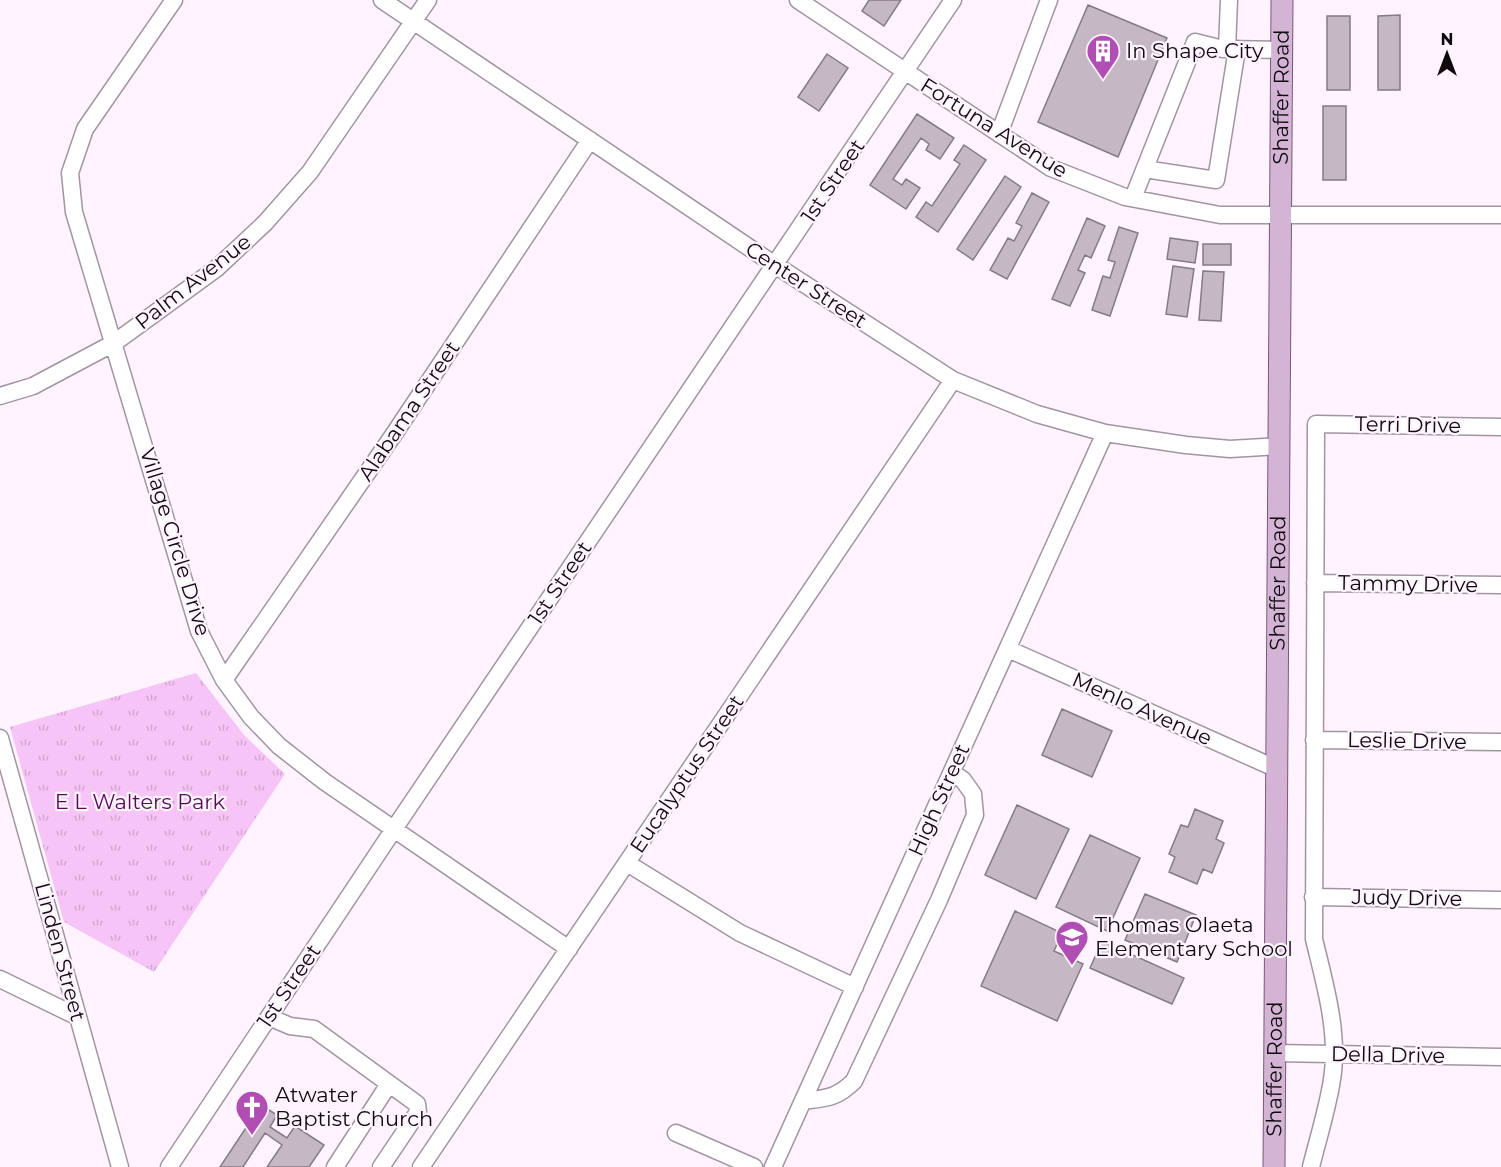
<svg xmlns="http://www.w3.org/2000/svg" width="1501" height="1167" font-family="Montserrat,sans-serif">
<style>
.grass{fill:url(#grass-tufts)}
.building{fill:#c5b8c4;stroke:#857a85;stroke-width:1.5}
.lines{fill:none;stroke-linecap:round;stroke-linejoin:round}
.minor-casing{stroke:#a195a1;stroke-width:19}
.major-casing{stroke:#7c587d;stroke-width:23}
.minor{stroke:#fff;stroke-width:16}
.major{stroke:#d4b4d5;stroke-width:21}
.labels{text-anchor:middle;stroke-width:4.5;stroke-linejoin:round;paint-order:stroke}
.poi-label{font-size:21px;fill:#0e0a0e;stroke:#fef3fe;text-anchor:start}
.street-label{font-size:21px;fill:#0e0a0e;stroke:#fef3fe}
.park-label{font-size:21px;fill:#550c58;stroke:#fef3fe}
</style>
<defs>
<pattern id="grass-tufts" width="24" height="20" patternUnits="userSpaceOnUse" patternTransform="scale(1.5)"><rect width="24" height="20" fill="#f7c4f7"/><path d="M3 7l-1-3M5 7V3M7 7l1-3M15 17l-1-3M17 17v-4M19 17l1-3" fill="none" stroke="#d3a7d3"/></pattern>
</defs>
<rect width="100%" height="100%" fill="#fef3fe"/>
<path class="grass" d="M196 673 244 735 285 774 154 972 64 922 10 727Z"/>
<path class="building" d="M869 0H901L884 26 862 11Z
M1088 5 1167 38 1118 157 1038 122Z
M1400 15V90H1378V16Z
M1327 16H1350V90H1327Z
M827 54 848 68 819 111 798 97Z
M1323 106H1346V180H1323Z
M917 114 954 138 940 159 926 150 929 144 921 138 893 179 902 185 906 179 920 188 906 209 870 185Z
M964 145 986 160 938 232 916 217 926 202 932 206 960 164 954 160Z
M1005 176 1021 187 973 260 957 249Z
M1032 193 1049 202 1007 279 990 270 1008 238 1014 241 1022 226 1016 223Z
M1087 218 1105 226 1091 258 1085 255 1078 270 1085 273 1070 306 1052 299Z
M1119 227 1138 233 1110 316 1092 310 1103 276 1110 278 1115 262 1108 260Z
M1170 238 1198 242 1195 263 1167 259Z
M1203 244H1231V265H1203Z
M1173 266 1194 269 1187 317 1166 314Z
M1203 271 1224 272 1221 321 1199 320Z
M1062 709 1112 731 1092 777 1042 755Z
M1017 805 1069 829 1036 899 985 875Z
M1195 809 1223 821 1216 839 1224 843 1212 873 1203 869 1197 884 1169 872 1175 857 1169 854 1181 825 1188 827Z
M1090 835 1140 858 1107 931 1056 907Z
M1145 894 1196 915 1177 962 1125 940Z
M1015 911 1062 933 1054 951 1083 964 1057 1021 981 986Z
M1102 941 1184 978 1172 1004 1090 968Z
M261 1105 277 1115 270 1127 287 1138 295 1126 324 1145 309 1167H267L282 1145 265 1133 243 1167H220Z"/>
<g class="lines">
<defs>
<path id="minor" d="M174 0 85 129 70 173 74 212 199 631 224 680 251 717 279 746 325 782 569 949
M382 0 775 265 953 380 1037 414 1105 433 1186 445 1230 449 1279 446
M798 0 1051 168 1125 197 1220 215H1501
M1227 49 1229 0
M999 134 1049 0
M1145 169 1216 180 1237 49
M1133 198 1195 42 1223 49 1281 50
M0 396 33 386 114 343 217 268 265 223 310 172 428 0
M1315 583 1501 585
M1008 649 1277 769
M224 680 394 434 590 140
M0 738 120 1167
M1314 740 1501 742
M627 863 740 933 855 987
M1313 897 1501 900
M0 979 78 1017
M269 1017 290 1026 314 1029 417 1104 418 1112 381 1167
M1275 1053 1501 1057
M803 1101C827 1098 837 1098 854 1081L939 900 975 815 973 794 963 780 952 772
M676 1133 754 1167
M169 1167 394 829 953 0
M335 1167 389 1084
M421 1167 953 380
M773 1167 1105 433
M1311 1167C1318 1138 1330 1101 1333 1072 1338 1028 1324 981 1314 939L1316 424 1501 427"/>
<g id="major">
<path id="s1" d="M1274 1167 1282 0"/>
</g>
</defs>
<use href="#minor" class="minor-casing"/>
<use href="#major" class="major-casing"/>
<use href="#minor" class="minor"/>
<use href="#major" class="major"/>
</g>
<defs>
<symbol id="building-pin" viewBox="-11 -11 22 30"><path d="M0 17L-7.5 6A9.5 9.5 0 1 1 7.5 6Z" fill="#b14eb4" stroke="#fef3fe"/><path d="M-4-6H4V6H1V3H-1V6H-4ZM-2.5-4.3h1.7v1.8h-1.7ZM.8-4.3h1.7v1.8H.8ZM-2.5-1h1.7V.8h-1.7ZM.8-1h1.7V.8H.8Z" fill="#fff"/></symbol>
<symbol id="school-pin" viewBox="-11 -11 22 30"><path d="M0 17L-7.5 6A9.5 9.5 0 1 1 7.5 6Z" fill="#b14eb4" stroke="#fef3fe"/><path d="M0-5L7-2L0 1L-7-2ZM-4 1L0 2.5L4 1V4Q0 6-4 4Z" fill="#fff"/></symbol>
<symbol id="church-pin" viewBox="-11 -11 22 30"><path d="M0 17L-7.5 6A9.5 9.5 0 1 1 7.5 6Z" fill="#b14eb4" stroke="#fef3fe"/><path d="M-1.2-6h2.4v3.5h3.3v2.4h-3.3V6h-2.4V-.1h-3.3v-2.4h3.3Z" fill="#fff"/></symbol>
</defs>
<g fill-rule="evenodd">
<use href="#building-pin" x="1084" y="32" width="38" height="52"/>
<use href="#school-pin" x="1053" y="918" width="38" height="52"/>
<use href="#church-pin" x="233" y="1088" width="38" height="52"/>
</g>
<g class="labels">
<g class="poi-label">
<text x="1126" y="58">In Shape City</text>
<text x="1095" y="932">Thomas Olaeta<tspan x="1095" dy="24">Elementary School</tspan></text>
<text x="275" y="1102">Atwater<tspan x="275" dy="24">Baptist Church</tspan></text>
</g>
<g class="street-label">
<text dy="7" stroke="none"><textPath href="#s1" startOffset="1070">Shaffer Road</textPath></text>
<text transform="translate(994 128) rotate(32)" y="7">Fortuna Avenue</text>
<text transform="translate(833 181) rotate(-56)" y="7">1st Street</text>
<text transform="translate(193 282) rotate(-38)" y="7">Palm Avenue</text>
<text transform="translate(806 285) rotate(33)" y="7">Center Street</text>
<text transform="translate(409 411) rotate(-56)" y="7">Alabama Street</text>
<text transform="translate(1408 425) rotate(1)" y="7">Terri Drive</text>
<text transform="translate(175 542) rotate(73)" y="7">Village Circle Drive</text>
<text transform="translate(560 583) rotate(-56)" y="7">1st Street</text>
<text dy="7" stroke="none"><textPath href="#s1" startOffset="584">Shaffer Road</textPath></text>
<text transform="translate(1408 584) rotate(1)" y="7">Tammy Drive</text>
<text transform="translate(1142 709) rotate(24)" y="7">Menlo Avenue</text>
<text transform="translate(1407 741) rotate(1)" y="7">Leslie Drive</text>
<text transform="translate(687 774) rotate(-56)" y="7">Eucalyptus Street</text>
<text transform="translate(939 800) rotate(-66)" y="7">High Street</text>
<text transform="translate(1407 898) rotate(1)" y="7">Judy Drive</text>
<text transform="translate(60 952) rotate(75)" y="7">Linden Street</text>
<text transform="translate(289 986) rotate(-56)" y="7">1st Street</text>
<text transform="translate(1388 1055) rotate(1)" y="7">Della Drive</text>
<text dy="7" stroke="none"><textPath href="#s1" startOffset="98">Shaffer Road</textPath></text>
</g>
<g class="park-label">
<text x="140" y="809">E L Walters Park</text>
</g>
</g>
<g transform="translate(1447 54)" stroke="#fef3fe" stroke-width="4.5" paint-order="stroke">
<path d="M0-4.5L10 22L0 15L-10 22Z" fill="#0e0a0e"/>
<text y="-9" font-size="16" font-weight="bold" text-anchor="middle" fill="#0e0a0e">N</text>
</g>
</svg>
